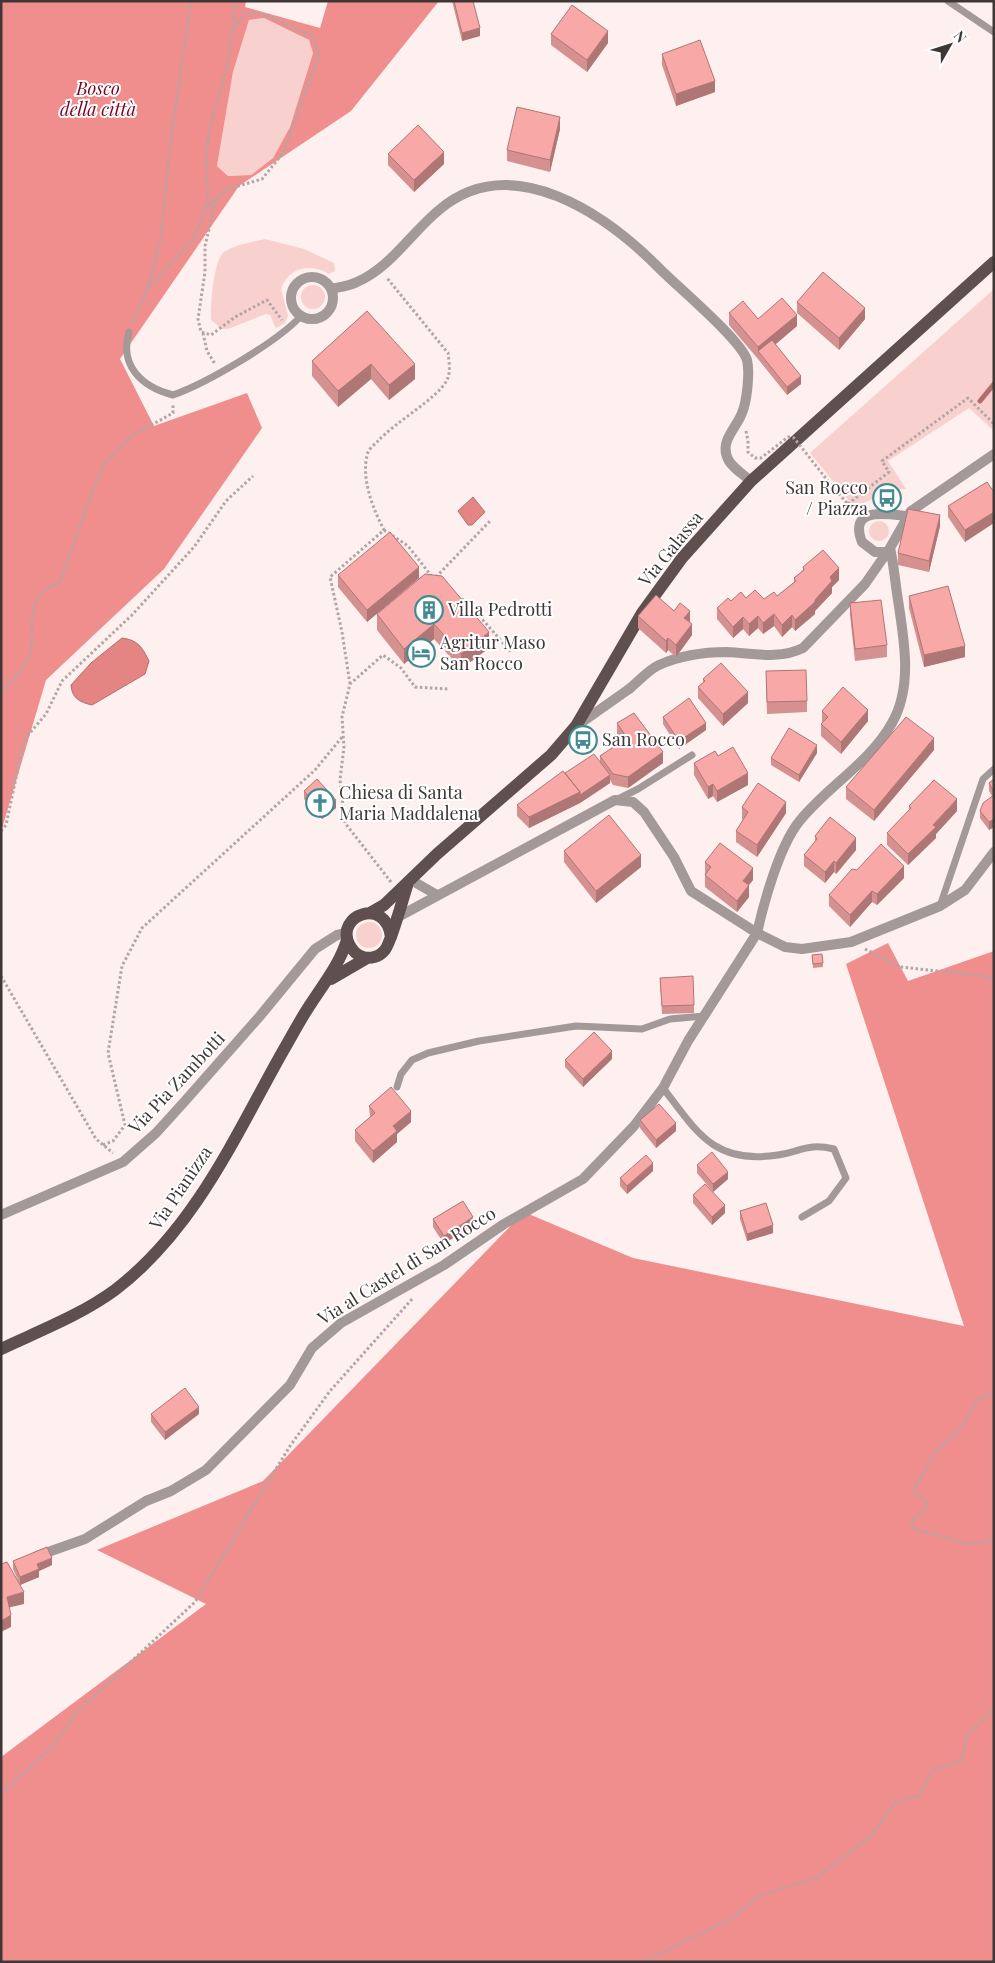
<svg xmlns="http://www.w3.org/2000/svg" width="995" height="1963" font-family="'Playfair Display',serif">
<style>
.green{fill:#f8d0ce}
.forest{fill:#f08e8d;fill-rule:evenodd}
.water{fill:#e48483;stroke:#b26d6c}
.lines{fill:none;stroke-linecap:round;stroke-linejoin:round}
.stream{stroke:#b26d6c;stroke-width:5}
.path{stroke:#b1a6a5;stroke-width:3;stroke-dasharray:2.5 2.5;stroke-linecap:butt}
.service{stroke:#a29998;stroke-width:7}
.pedestrian{stroke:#a29998;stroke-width:10}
.minor{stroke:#a29998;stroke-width:10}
.primary{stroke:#5f4f4f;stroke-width:12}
.path-bridge{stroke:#b1a6a5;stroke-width:3;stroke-dasharray:2.5 2.5;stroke-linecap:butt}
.wall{fill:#d59090}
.shaded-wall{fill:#ae7675}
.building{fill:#f8a8a7;stroke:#ae7675}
.labels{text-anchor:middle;stroke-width:4;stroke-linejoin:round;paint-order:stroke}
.park-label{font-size:18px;font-style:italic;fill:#7e041c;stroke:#fff}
.poi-label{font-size:18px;fill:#3f3636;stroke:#fff;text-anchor:start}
.street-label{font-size:18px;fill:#3f3636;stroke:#fff}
</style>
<rect width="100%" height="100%" fill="#fdf0ef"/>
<path class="green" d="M264 18 309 40 313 53 290 127 273 158 251 175 228 176 217 166 233 72 249 20Z
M265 239 304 249 334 263 335 271 329 274C311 263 288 267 281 289L288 316 285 323 276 328 270 315 266 314 228 329H222L211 320C210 306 214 259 224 252 235 245 253 242 265 239Z
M301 297a12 12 0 1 1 24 0a12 12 0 1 1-24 0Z
M994 289V431L969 408 888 461 906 489 893 490 854 507 810 453Z
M869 531a10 10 0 1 1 20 0a10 10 0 1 1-20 0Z
M356 935a13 13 0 1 1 26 0a13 13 0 1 1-26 0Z"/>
<path class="forest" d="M1 1H246L245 7 320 28 328 1H439L351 111 239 186 120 359 154 426 247 393 262 428 164 569 46 680 1 832ZM264 18 309 40 313 53 290 127 273 158 251 175 228 176 217 166 233 72 249 20Z
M888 943 908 981 994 951V1962H1V1757L206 1604 97 1550 263 1481 524 1212 633 1258 964 1326 846 964Z"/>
<path class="water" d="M473 497 485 512 472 525H468L458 511Z
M122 638C138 640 142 647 149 661L145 674 92 705C79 702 72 698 71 685L91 663Z"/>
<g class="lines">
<path class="stream" d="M980 401 994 384"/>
<path class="path" d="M233 28 235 1
M216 200 205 246V272L198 319 201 332 211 335 235 317 267 300 282 320
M148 288 193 240 208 202 206 152 211 124 227 66 233 28 243 17 253 12 268 16 313 37 319 55 283 153 262 179 225 190 205 209
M133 322 148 288 161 238 169 153 191 1
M203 333 207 351 215 364
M746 431 748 441
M832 486 854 511
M848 504 889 472 882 461 968 398 994 424
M384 530 408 546 433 578
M436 577 490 521
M457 596 468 603 511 652
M350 684 342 632 330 577 384 530C373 509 360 477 368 452 370 448 375 444 378 441 395 422 437 399 447 380 451 372 449 361 448 353L387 278
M1 692C13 681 29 664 31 647 33 630 29 611 40 595 46 587 56 587 61 580L86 508 104 464 130 437 173 413V405
M1 831 6 825 24 740 46 714 62 681 132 615 194 547 226 501 253 476
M391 882 345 823 340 780 344 747 342 717 350 684 383 655 401 668 415 687 448 689
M865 949 900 967 977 975 994 979
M1 976 96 1139 113 1153
M103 1145 113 1141 125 1125 108 1053 122 966 142 928 315 770 343 736
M994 1392 977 1400 963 1426 935 1452 913 1491 927 1502 925 1510 912 1520 913 1528 967 1544 994 1540
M1 1794 51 1748 77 1712 195 1602 290 1446 330 1391 413 1298
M642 1962 731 1919 758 1896 816 1878 872 1835 895 1802 919 1796 932 1771 962 1760 967 1735 994 1709"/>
<path class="service" d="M948 1 994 32
M129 332C119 366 142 387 173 395 207 383 277 342 301 316
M618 799 638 789 692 755
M940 906 983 779 994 769
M397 1087 401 1074 412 1060 428 1053 479 1041 576 1026 642 1029 670 1019 704 1016
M663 1088C697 1132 714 1165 778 1155 802 1151 808 1143 834 1149L846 1178 829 1201 802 1217"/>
<path class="pedestrian" d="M578 725 629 689"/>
<path class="minor" d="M291 298a21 21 0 1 1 42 0a21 21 0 1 1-42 0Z
M331 289C340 287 349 286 357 282 391 267 411 233 439 210 512 148 607 215 661 270 679 288 741 340 747 360 750 372 747 401 742 413 736 429 718 442 729 461 734 469 744 475 751 481
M887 552H875L862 542C848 506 887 514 907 516
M629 689C638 682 648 670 659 665 679 656 705 652 727 652 753 653 778 660 803 648L865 584 890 548 911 511 994 454
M411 880 437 895
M396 918 615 800 633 802 644 812 674 857 691 891 757 933 785 947 802 949 851 942 940 906 965 890 994 852
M1 1215 123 1162 156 1133 185 1101 260 1016 315 949 337 935 346 933
M37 1556 85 1539 146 1501 171 1491 206 1470 290 1385 312 1348 341 1323 444 1265 504 1224 583 1179 634 1126 663 1088 688 1041 757 933C764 902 779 848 798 823 825 788 870 763 892 723 913 686 904 640 898 600 895 582 894 565 890 548"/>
<path class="primary" d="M370 913 384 905 437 854 551 755 576 726 642 613 682 558 751 481 994 262
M391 937C386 896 335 915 349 944 352 950 356 955 363 957 370 959 379 957 384 951 390 946 403 898 407 886
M331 979 367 958
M1 1349C39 1331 81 1315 115 1290 195 1229 235 1136 283 1051 293 1034 301 1018 312 1002 325 982 340 963 347 940"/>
<path class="path-bridge" d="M748 441V452L755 458H761L788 437 794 438 832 486"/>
</g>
<path class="wall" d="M452 1H473L480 36 462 41Z
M551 34 608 43 587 72 551 45Z
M662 54 715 92 676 106 662 65Z
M560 129 550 172 507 161V150Z
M388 154 444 164 414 192 388 165Z
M797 302 865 319 839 350 797 313Z
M367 311 415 379 389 400 371 379 338 407 312 376V361Z
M729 313 797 326 775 344 801 384 787 395 758 359 729 325Z
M987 482 965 542 948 517V506Z
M940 526 929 572 898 565V553Z
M803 567 839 580 832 587V593L815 611V614L795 631 792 627 782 637 774 626 763 634 758 628 749 636 743 629 733 638 717 619V608L731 601 746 598 764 599 777 596 794 582V578L803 570Z
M425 574 489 648 461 669 434 639 404 664 377 630V614Z
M338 575 419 578 367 622 338 587Z
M909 596 965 657 924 667 909 608Z
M850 603 887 645V657L855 661 850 615Z
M674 611 690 622 692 635 676 657 668 650 666 653 638 628V616Z
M703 679 748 703 723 726 698 698V687L703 683Z
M766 682 807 701V712L767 714Z
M822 711 868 721 841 754 821 736V724L822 723Z
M663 717 706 730 679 749 663 724Z
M617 723 663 763 628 788 613 785 610 780V783L580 803 529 828 517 816V805L565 773 600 762V756L622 741 617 735Z
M934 750 874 821 846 799V787Z
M817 753 799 782 771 765V758Z
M718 756 748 785 717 802 713 796 708 799 694 775V763Z
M994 779V827L989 830 980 818V811L992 796 989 791V783Z
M304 791 336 808 322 819 304 799Z
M909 806 957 811 936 834V838L908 865 887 845V833L909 811Z
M742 807 786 813 757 857 736 842V831L743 820 742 819Z
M815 836 856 850 836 874 834 872 825 883 804 866V855L815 842Z
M564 851 641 867 596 903 564 862Z
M705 862 753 880 749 885V897L737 912 705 887Z
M857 870 904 878 877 905 872 902 850 927 829 906V895Z
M812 955 823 963V967L813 968Z
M660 978 694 1005V1013L662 1014Z
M612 1059 583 1087 565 1067V1060Z
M369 1106 411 1122 397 1134V1142L373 1163 355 1141V1130L370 1117Z
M640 1120 676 1131 656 1148 640 1128Z
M697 1165 728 1179 713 1192 725 1213 712 1225 693 1203V1195L713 1192 697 1173Z
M653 1171 627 1194 620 1186V1178Z
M740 1211 773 1233 747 1241 740 1219Z
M433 1219 473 1225 444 1244 433 1227Z
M151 1414H199L165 1440 151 1422Z
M13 1561 52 1565 39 1571V1577L20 1585 13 1569Z"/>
<path class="shaded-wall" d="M480 28V36L462 41V33Z
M608 31V43L587 72V60Z
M715 81V92L676 106V94Z
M560 117V129L550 172V160Z
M444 152V164L414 192V180Z
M865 308V319L839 350V338Z
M797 315V326L762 356 758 351V347Z
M371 364V379L338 407V391Z
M415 364V379L389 400V385Z
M801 376V384L787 395V387Z
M994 512V523L965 542V530Z
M940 515V526L929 572V561Z
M419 567V578L367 622V610Z
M839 568V580L832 587V593L815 611V614L795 631V620L815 600 830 577Z
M690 611V622L684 618Z
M774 614V626L763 634V623Z
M792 615V627L782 637V625Z
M758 616V628L749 636V624Z
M743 617V629L733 638V627Z
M434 624V639L404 664V649Z
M692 624V635L676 657V645Z
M489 632V648L461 669V654Z
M668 638V650L666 653V641Z
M965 646V657L924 667V655Z
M748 692V703L723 726V714Z
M868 710V721L841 754V742Z
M706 723V730L679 749V741Z
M934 738V750L874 821V810Z
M817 745V753L799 782V775Z
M663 752V763L628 788V777Z
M748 773V785L717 802V791Z
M610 775V783L580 803 529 828V817Z
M713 784V796L708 799V787Z
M957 799V811L936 834V838L908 865V854Z
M336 800V808L322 819V812Z
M786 802V813L757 857V845Z
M994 819V827L989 830V822Z
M856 838V850L836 874V863Z
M641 855V867L596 903V891Z
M834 861V872L825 883V872Z
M904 866V878L877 905V894Z
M753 868V880L743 892V881Z
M749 885V897L737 912V901Z
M872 891V902L850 927V915Z
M612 1051V1059L583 1087V1079Z
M411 1111V1122L397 1134V1142L373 1163V1151L393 1126Z
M676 1123V1131L656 1148V1140Z
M653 1163V1171L627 1194V1186Z
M728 1172V1179L713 1192V1184Z
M725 1205V1213L712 1225V1217Z
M473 1217V1225L444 1244V1236Z
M773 1225V1233L747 1241V1234Z
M199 1407V1414L165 1440V1432Z
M52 1558V1565L39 1571V1577L20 1585V1577L37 1564Z
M24 1592V1604L7 1608V1597Z
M11 1615V1627L1 1632V1621Z"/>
<path class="building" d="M454 1H473L480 28 462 33Z
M572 5 608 31 587 60 551 34Z
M700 40 715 81 676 94 662 54Z
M517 107 560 117 550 160 507 150Z
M418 125 444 152 414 180 388 154Z
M823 272 865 308 839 338 797 302Z
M782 298 797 315 758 347 729 313 743 301 758 319Z
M367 311 415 364 389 385 371 364 338 391 312 361Z
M772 340 801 376 787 387 758 351Z
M987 482 994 492V512L965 530 948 506Z
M908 509 940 515 929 561 898 553Z
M390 532 419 567 367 610 338 575Z
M823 550 839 568 830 577 832 581 815 600V602L795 620 792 615 782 625 774 614 763 623 758 616 749 624 743 617 733 627 717 608 728 598 731 601 741 592 746 598 755 590 764 599 774 592 777 596 796 581 794 578 804 570 803 567Z
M425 574 442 576 489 632 461 654 434 624 404 649 377 614Z
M948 586 965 646 924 655 909 596Z
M656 595 674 611 680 603 690 611 684 618 692 624 676 645 668 638 666 641 638 616Z
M881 600 887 645 855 649 850 603Z
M721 663 748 692 723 714 698 687 705 681 703 679Z
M806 670 807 701 767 702 766 671Z
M843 687 868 710 841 742 821 724 828 717 822 711Z
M689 698 706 723 679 741 663 717Z
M634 713 663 752 628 777 613 774 600 756 627 738 617 723Z
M906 717 934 738 874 810 846 787Z
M789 728 817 745 799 775 771 758Z
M733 747 748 773 717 791 713 784 708 787 694 763 715 751 718 756Z
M594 754 610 775 580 795V792L565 773Z
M563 771 580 792 529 817 517 805Z
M317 779 336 800 322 812 304 791Z
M994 779V792L989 783Z
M934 780 957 799 933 825 936 827 908 854 887 833 911 808 909 806Z
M758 783 786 802 757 845 736 831 748 812 742 807Z
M994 795V819L989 822 980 811 983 803Z
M609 815 641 855 596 891 564 851Z
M830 817 856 838 836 863 834 861 825 872 804 855 817 839 815 836Z
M720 843 753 868 743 881 749 885 737 901 705 875 711 867 705 862Z
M881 844 904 866 877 894 872 891 850 915 829 895 852 869 857 870Z
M822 954 823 963 813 964 812 955Z
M693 976 694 1005 662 1006 660 978Z
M594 1032 612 1051 583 1079 565 1060Z
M391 1087 411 1111 393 1126 397 1131 373 1151 355 1130 375 1113 369 1106Z
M659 1104 676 1123 656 1140 640 1120Z
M712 1152 728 1172 713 1184 697 1165Z
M646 1155 653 1163 627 1186 620 1178Z
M705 1184 725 1205 712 1217 693 1195Z
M463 1201 473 1217 444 1236 433 1219Z
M766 1203 773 1225 747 1234 740 1211Z
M185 1388 199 1407 165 1432 151 1414Z
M47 1547 52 1558 37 1564 39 1569 20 1577 13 1561Z
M7 1562 24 1592 7 1597 11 1615 1 1621V1564Z"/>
<defs>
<symbol id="bus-ring" viewBox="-11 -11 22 22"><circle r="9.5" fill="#fff" stroke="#438b90" stroke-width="1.5"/><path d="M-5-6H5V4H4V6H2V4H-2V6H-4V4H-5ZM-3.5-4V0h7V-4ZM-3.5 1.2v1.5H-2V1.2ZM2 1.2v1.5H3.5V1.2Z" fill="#438b90"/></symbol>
<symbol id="building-ring" viewBox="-11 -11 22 22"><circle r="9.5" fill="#fff" stroke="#438b90" stroke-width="1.5"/><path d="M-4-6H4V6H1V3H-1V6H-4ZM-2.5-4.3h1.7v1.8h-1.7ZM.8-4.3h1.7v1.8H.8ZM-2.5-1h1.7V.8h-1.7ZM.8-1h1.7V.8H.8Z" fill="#438b90"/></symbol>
<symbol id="hotel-ring" viewBox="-11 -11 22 22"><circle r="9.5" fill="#fff" stroke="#438b90" stroke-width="1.5"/><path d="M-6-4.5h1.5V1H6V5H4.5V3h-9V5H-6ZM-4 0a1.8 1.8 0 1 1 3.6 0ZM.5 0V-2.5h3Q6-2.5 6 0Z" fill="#438b90"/></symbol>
<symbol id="church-ring" viewBox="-11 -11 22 22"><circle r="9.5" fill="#fff" stroke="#438b90" stroke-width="1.5"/><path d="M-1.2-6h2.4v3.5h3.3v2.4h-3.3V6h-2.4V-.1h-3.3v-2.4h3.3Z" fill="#438b90"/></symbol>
</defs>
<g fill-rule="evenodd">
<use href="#bus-ring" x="871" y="482" width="32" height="32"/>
<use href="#building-ring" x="413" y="594" width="32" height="32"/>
<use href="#hotel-ring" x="405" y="637" width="32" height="32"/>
<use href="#bus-ring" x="567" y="724" width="32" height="32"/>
<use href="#church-ring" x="304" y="787" width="32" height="32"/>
</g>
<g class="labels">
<g class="park-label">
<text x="98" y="95">Bosco<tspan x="98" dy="21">della città</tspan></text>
</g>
<g class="poi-label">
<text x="868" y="494" text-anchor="end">San Rocco<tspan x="868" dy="21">/ Piazza</tspan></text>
<text x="448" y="616">Villa Pedrotti</text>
<text x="440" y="649">Agritur Maso<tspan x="440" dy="21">San Rocco</tspan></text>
<text x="602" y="746">San Rocco</text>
<text x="339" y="799">Chiesa di Santa<tspan x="339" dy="21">Maria Maddalena</tspan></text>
</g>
<g class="street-label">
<text transform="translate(671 549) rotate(-51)" y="6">Via Galassa</text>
<text transform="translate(177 1083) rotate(-47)" y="6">Via Pia Zambotti</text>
<text transform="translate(181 1188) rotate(-56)" y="6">Via Pianizza</text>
<text transform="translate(407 1266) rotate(-32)" y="6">Via al Castel di San Rocco</text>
</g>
</g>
<rect width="995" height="1963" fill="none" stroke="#3f3636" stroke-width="5"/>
<g transform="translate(950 45) rotate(51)" stroke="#ffffff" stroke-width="4" paint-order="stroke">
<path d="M0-4L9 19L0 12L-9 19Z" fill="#3f3636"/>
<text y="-8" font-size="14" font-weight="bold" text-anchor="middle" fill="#3f3636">N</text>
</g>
</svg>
